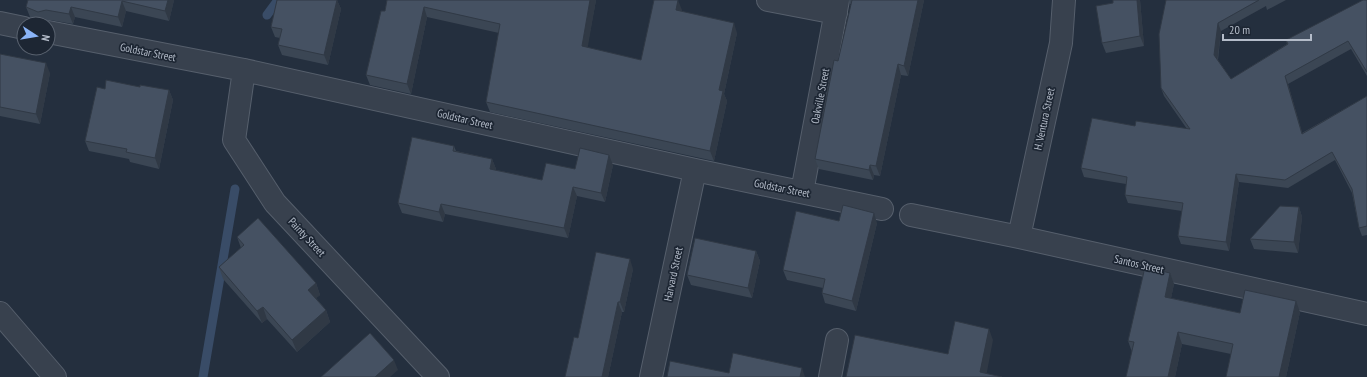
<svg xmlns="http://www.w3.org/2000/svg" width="1367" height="377" font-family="'PT Sans Narrow',sans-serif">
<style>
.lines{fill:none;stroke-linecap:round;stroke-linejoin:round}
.stream{stroke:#394c67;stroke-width:9}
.minor-casing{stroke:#565f6c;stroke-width:24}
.minor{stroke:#38414e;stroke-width:22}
.wall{fill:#3b4654}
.shaded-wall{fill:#303945}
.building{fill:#455162;stroke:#303945}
.labels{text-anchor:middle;stroke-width:3.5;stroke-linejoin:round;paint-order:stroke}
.street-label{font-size:11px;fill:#b4bcc9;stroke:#1d2633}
</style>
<rect width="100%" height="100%" fill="#242f3e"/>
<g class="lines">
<path class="stream" d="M267 15 278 0
M203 377 235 189"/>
<defs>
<path id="minor" d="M768 0 836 13
M0 23 24 28
M48 32 244 70 695 170 882 209
M244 70 234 140 275 203 438 377
M802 192 838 0
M911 215 1019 237 1367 314
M1019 237 1061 43 1064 0
M0 313 55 377
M651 377 695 170
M830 377 837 340"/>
</defs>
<use href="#minor" class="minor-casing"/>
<use href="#minor" class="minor"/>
</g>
<path class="wall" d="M28 0H174L169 21 126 11 122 27 75 17 73 24 50 20 41 22 30 17 26 7Z
M277 0H337L341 9 328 65 282 55 278 45 280 38 275 37 271 27Z
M387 0H596L587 48 641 60 682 10V11L737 33 724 94 727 101 714 161 490 112 486 102 499 33 427 17 411 94 370 85 366 75 385 11Z
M849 0H924L908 76 901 75 880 176 874 175 873 180 819 169 815 159 851 4H850Z
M1140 0 1144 46 1106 53 1102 43Z
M1166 0H1286L1267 10 1266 6 1221 31 1218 60 1231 79 1287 44 1286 40 1367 0V76L1351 49 1288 84 1302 133 1367 96V235L1362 236 1359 228 1352 193 1335 160 1288 188 1239 182 1229 251 1181 244 1178 236 1182 211 1128 203 1125 195 1126 184 1084 177 1081 168 1135 126 1187 129 1164 96 1161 88Z
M0 54 50 73 40 124 0 116Z
M140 87 169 90 173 100 159 169 130 162 129 159 89 151 85 141 105 89Z
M454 146 456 151 492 159 496 169V170L542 180 575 169 613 165 605 202 577 196 568 238 445 214 443 222 402 213 398 203Z
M1299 207 1302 217 1298 253 1254 249 1250 239Z
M839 221 877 223 856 311 825 303 822 293 823 288 787 280 783 270Z
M237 237 316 283 320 295 316 298 326 310 330 322 297 352 267 319 262 323 223 279 219 267 241 248Z
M756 251 760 261 752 298 691 285 687 275Z
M633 269 624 312H622L608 377H565L578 338Z
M1170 273 1174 284 1171 298 1240 313 1300 312 1286 377H1226L1231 354 1182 344 1175 377H1126L1132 352 1128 341Z"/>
<path class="shaded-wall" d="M168 0H174L169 21 165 11Z
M337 0 341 9 328 65 324 55Z
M590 0H596L586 57 582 46Z
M678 0 682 10 680 20 676 10Z
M918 0H924L908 76 904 66Z
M1137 0H1140L1144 46 1140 36Z
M122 1 126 11 122 27 118 17Z
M71 7 75 17 73 24 69 14Z
M424 7 427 17 411 94 407 84Z
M734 23 737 33 724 94 727 101 714 161 710 151 719 90Z
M1218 23 1221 31 1217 63 1214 55Z
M46 63 50 73 40 124 36 114Z
M898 64 901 75 880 176 876 166Z
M1285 76 1288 84 1305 142 1302 134Z
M169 90 173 100 159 169 155 158Z
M609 155 613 165 605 202 601 193Z
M492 159 496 169 494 179 490 169Z
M870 165 874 175 873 180 869 170Z
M1236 174 1239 182 1229 251 1226 242Z
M573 187 577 196 568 238 564 228Z
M441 204 445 214 443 222 439 212Z
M1299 207 1302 217 1298 253 1294 242Z
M874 213 877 223 856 311 852 301Z
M756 251 760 261 752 298 748 288Z
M630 259 633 269 624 312 620 302Z
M1170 273 1174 284 1169 308 1165 297Z
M316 283 320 295 312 302 308 290Z
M1296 301 1300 312 1286 377H1279Z
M618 302 622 312 608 377H602Z
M263 307 267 319 262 323 257 311Z
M326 310 330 322 297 352 292 340Z
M989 329 993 340 986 377 980 372Z
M1178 332 1182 344 1175 377H1168Z
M394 360 398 370 390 377H375Z
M802 368 805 377H800Z"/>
<path class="building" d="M28 0H168L165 11 122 1 118 17 71 7 69 14 46 10 38 12 26 7Z
M277 0H337L324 55 278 45 282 29 271 27Z
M387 0H590L582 46 641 60 654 0H678L676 10 734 23 719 90 723 91 710 151 486 102 500 24 424 7 407 84 366 75 381 11H385Z
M852 0H918L904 66 898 64 876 166 870 165 869 170 815 159 834 60 838 61Z
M1113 0H1137L1140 36 1102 43 1096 6 1113 3Z
M1166 0H1259L1218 23 1214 55 1231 79 1288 44 1286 40 1363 0H1367V72L1348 41 1285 76 1302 134 1367 96V226L1359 228 1352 189 1332 152 1285 180 1236 174 1226 242 1178 236 1183 203 1125 195 1127 177 1081 168 1092 118 1135 126 1136 121 1190 129 1161 88 1159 34Z
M0 54 46 63 36 114 0 107Z
M106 80 140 87V85L169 90 155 158 126 152 127 149 85 141 97 87 105 89Z
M412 137 454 146 453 151 492 159 490 169 542 180 546 163 575 169 580 148 609 155 601 193 573 187 564 228 441 204 439 212 398 203Z
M843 205 874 213 852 301 822 293 825 279 783 270 796 211 839 221Z
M1280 206 1299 207 1294 242 1250 239Z
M258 218 316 283 308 290 326 310 292 340 263 307 257 311 219 267 244 245 237 237Z
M695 238 756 251 748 288 687 275Z
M596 252 630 259 620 302H618L602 377H565L574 337 578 338Z
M1145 267 1170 273 1165 297 1240 313 1245 290 1296 301 1279 377H1226L1233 344 1178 332 1168 377H1126L1134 342 1128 341Z
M955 321 989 329 980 372 1002 377H846L855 335 948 354Z
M370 333 394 360 375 377H321Z
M733 353 802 368 800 377H667L670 361 729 373Z"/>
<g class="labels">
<g class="street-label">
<text transform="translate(148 52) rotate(11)" y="4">Goldstar Street</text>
<text transform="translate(820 96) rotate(-79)" y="4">Oakville Street</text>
<text transform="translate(465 119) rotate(13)" y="4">Goldstar Street</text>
<text transform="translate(1044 119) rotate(-78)" y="4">H. Ventura Street</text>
<text transform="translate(782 188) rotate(11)" y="4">Goldstar Street</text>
<text transform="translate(307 237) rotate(47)" y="4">Painty Street</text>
<text transform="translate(1139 264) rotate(13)" y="4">Santos Street</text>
<text transform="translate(673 274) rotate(-78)" y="4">Harvard Street</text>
</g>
</g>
<g transform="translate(36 36) rotate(102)"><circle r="19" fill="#1d2633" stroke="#59626f"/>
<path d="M0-3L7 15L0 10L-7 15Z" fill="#8ab4f8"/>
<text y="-6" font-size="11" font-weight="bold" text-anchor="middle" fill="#b4bcc9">N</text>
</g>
<path d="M1223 34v6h88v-6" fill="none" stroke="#b4bcc9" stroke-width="2"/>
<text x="1229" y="34" font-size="12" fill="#b4bcc9" stroke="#1d2633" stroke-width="3" paint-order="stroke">20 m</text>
</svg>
